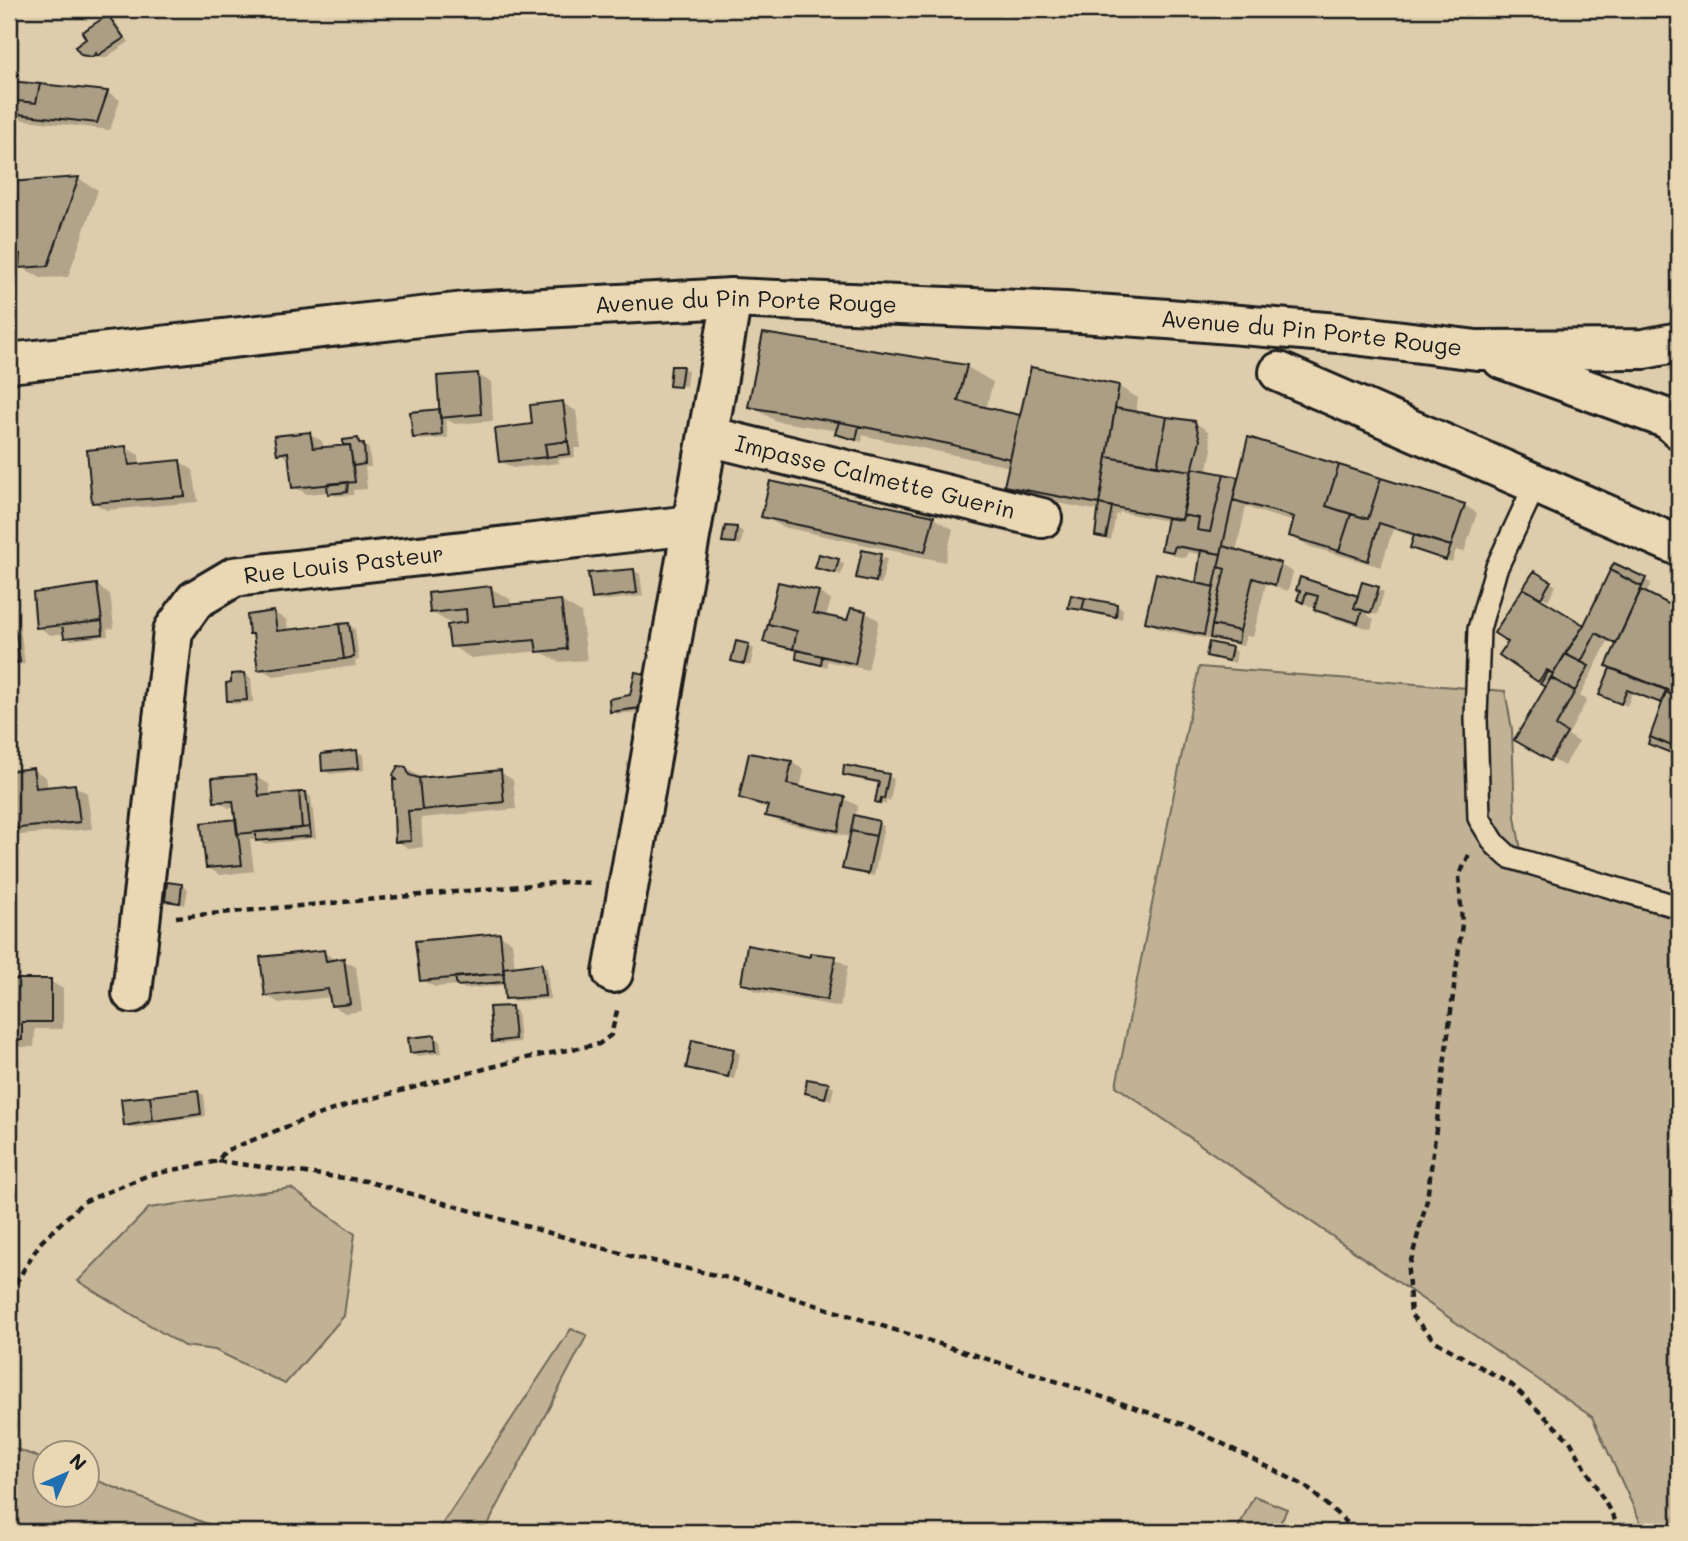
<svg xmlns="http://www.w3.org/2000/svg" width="1688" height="1541" font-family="Mali,sans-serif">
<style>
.green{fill:#c1b296;stroke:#6e6759;stroke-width:2}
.shadow{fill:#0003}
.building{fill:#ab9e85;stroke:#1c1c1c;stroke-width:2}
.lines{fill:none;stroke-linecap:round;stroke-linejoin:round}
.lane-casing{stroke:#1c1c1c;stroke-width:26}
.street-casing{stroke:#1c1c1c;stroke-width:44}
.secondary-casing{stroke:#1c1c1c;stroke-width:44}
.path{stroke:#1c1c1c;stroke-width:4.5;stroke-dasharray:7 5;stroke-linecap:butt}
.lane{stroke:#ead8b5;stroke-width:21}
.street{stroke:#ead8b5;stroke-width:38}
.secondary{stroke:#ead8b5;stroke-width:38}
.labels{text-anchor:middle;stroke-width:5;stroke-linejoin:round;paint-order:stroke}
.street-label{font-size:23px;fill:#1c1c1c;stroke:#ead8b5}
</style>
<rect width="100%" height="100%" fill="#decdac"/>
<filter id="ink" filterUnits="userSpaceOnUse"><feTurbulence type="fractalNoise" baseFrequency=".0143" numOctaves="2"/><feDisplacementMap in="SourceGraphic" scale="14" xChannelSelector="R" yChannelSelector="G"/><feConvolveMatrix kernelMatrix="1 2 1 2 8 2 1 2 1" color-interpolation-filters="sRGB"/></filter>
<g filter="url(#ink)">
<path class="green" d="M1199 667 1505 691 1512 729 1515 817 1525 873 1679 920V1532H1645L1592 1417 1116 1086Z
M291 1188 355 1234 344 1316 285 1384 215 1350 184 1346 78 1281 149 1208Z
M571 1329 587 1335 484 1532H437Z
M9 1446 45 1460 46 1496H88V1477L228 1532H9Z
M1254 1496 1287 1509 1276 1532H1236Z"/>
<path class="shadow" d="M108 17 114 20 129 42 105 58 89 57 82 53 89 39Z
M9 83 108 93 120 100 110 130 9 118Z
M79 179 98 190 68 277 41 278 21 267V263L9 261V183Z
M764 335 967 367 993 382 986 409 1021 418 1118 386 1138 398 1136 413 1195 423 1208 431 1212 449 1207 473 1239 479 1464 505 1477 513 1464 552 1456 550 1452 562 1418 551 1412 547 1415 537 1393 529 1381 567 1311 547 1291 536 1294 522 1254 510 1246 506 1236 552 1280 565 1293 572 1288 591 1266 584 1253 637 1246 636 1243 646 1160 629 1147 621 1204 586 1202 555 1188 552 1186 558 1176 556 1163 549 1168 521 1119 512V515L1116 514 1111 540 1107 539 1112 513H1109L1102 538 1096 535 1100 511 1026 497 1006 486 1010 467 866 436 863 435 862 442 843 437 837 433 838 431 776 421 750 406Z
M683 368 688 371 686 386 675 385V387L671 385Z
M478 375 491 382 493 421 455 424 446 419 448 438 421 440 415 437Z
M563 403 576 411 581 448H574L575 457 558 459 559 463 513 468 500 461 534 426Z
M309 434 322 441 324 449 345 447V441L358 440 364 444 369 449 371 467H365L367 489 353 490V495L336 496 329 492 307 494 294 487 291 460 279 453Z
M126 448 139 455 140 466 180 462 193 470 198 502 106 510 93 502Z
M763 516 933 518 953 529 945 562 783 527Z
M737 528 743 532 741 545 724 541Z
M864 552 887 559 881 584 858 577Z
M838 561 844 564 841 575 818 568Z
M1615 565 1651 583 1647 592 1654 596 1653 598 1679 611V747L1664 741V744L1679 751V756L1656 747 1664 703 1633 691 1627 706 1601 694 1618 644 1609 639 1580 696 1587 700 1568 735 1579 742 1564 766 1516 739 1547 687 1502 655 1584 627Z
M634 571 640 574 643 596 599 601 593 598Z
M1535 573 1556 586 1548 600 1525 587Z
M1363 584 1384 592 1377 615 1368 612 1367 615 1374 619 1371 629 1329 617 1299 600 1302 591 1359 598Z
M97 586 110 594 114 628 107 629 108 636 71 640 65 637V633L51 635 38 627Z
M490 588 510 599 511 606 561 601 581 613 587 660 559 662 540 651 471 658 452 646 455 626 431 612Z
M818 592 831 600 826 617 849 622 853 610 866 613 879 620 868 670 827 661V667L804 662 798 659 799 651 765 641Z
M1117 606 1123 609 1122 619 1076 610 1070 607Z
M274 613 287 620 288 632 349 625 355 629 359 660 355 661 356 666 273 676 260 669 255 635 250 633Z
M15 631 21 634 25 664 9 666V632Z
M748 645 754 649 750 666 733 660Z
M1231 649 1237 652 1235 663 1208 655Z
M245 675 251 678 253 702 234 704 228 700Z
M645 675 651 679 646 711 617 714 612 711 631 696Z
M357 752 363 755 364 770 330 774 324 770Z
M791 762 804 770 800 789 845 799 858 806 855 817 884 826 874 876 844 868 851 837 780 822 767 815 769 809 754 805 741 797Z
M405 768 419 776 420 779 500 772 513 780 516 809 421 818 423 847 410 849 397 841Z
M33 770 46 777 48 789 74 786 87 793 92 829 9 836V773Z
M844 774 888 776 894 779 890 801 886 800V805L877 801 880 784 850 778Z
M256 777 269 784 271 797 305 793 311 797 316 838 264 844 257 840H250L254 871 220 875 207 867 238 821 236 808H229L216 801Z
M182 886 188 889 185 905 167 900Z
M499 935 512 942 515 968 541 965 547 968 550 999 513 1001 507 998 506 985 465 989 459 985 435 987 422 980Z
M323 952 337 961 343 960 356 967 362 1011 345 1013 332 1005 331 997 279 1003 266 995Z
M835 958 848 966 840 1007 756 991 743 983 811 959Z
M50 981 63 989V1029H35L34 1047H16V1055H9V1003H13Z
M511 1008 517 1011 520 1042 500 1044 494 1040Z
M434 1037 440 1040 442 1053 418 1056 412 1052Z
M734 1050 740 1054 734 1079 694 1071 688 1067Z
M828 1084 834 1088 831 1100 807 1092Z
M198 1092 204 1095 206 1116 132 1128 126 1125Z"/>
<path class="building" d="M108 15 124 38 97 56 96 53 92 57 81 55 75 47 86 39 82 32Z
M9 81 40 84 36 103 9 100Z
M40 84 108 91 97 123 9 113V100L36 103Z
M79 177 48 266 19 268 20 254 9 253V182Z
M763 333 967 365 958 401 1020 415 1010 459 949 444 839 422 748 407Z
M671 366H683L680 387 669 386Z
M1031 367 1119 385 1099 504 1004 486Z
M478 373 481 414 440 418 437 376Z
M563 401 568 441 545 444 547 457 499 462 495 429 532 424 530 405Z
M1115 408 1167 417 1157 466 1107 457Z
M440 409 442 435 413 438 410 412Z
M1167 417 1195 421 1200 440 1192 471 1157 466Z
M839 422 859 426 856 440 835 434Z
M310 432 313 448 350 445 355 482 292 488 288 452 277 454 274 436Z
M1248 437 1339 465 1326 506 1351 514 1339 551 1289 536 1294 517 1233 500Z
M358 438 359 443 364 444 365 464 353 466 350 445H343V440Z
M568 441 570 454 547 457 545 444Z
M126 446 129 465 180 460 185 496 92 503 87 450Z
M1107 457 1192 471 1182 520 1099 504Z
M1339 465 1381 478 1368 519 1326 506Z
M1192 468 1224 474 1210 532 1197 530 1199 518 1182 515Z
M1224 474 1238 477 1221 554 1175 546 1173 552 1161 550 1167 518 1182 520V515L1199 518 1197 530 1210 532Z
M1381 478 1465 504 1451 546 1379 523 1368 561 1339 551 1351 514 1368 519Z
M770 481 934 516 925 552 761 517Z
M348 482 347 492 328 494 327 484Z
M1099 504 1112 507 1106 538 1095 536Z
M725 526 737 527 735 543 722 542Z
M1414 535 1451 546 1446 560 1410 548Z
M1223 546 1281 563 1275 585 1253 578 1240 631 1212 625 1225 569 1218 567Z
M862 550 881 554 876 582 856 578Z
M1201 550 1221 554 1214 587 1196 583Z
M819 554 839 559 835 573 815 568Z
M1614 563 1646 578 1642 587 1610 570Z
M634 569 637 593 592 599 588 573Z
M1610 570 1642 587 1616 644 1596 633 1581 662 1565 654 1584 625Z
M1534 571 1551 581 1541 598 1523 588Z
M1156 573 1214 587 1204 635 1145 622Z
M1300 577 1358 596 1354 608 1362 610 1358 623 1314 610 1318 596 1306 593 1303 603 1297 600 1300 591 1296 590Z
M778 582 819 591 813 613 847 620 851 608 866 611 855 664 793 649 797 631 768 624Z
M1362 582 1379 587 1371 613 1354 608Z
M97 584 102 621 36 628 33 593Z
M491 586 494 606 561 600 567 649 537 652 535 640 450 647 447 625 467 622 466 609 430 613 428 593Z
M1523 588 1584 625 1553 674 1547 670 1538 682 1499 655 1508 642 1494 633Z
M1641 590 1679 609V684L1675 693 1606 666Z
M1071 595 1085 598 1082 610 1068 608Z
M1085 598 1117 604 1116 617 1082 610Z
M274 611 277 631 339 624 344 659 258 670 253 634H249L247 615Z
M102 621 103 634 64 638 62 625Z
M349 623 354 657 344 659 339 624Z
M768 624 797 631 793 649 763 642Z
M1212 625 1240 631 1238 643 1210 638Z
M15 629 20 662 9 663V630Z
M736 641 749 644 744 664 731 661Z
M1209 642 1232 647 1229 661 1206 656Z
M797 650 822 656 821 665 796 659Z
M1565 654 1589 666 1575 691 1551 678Z
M1610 668 1666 690 1661 703 1627 690 1621 704 1599 695Z
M1549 671 1553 674 1545 687 1540 684Z
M635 672 646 674 640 708 610 712 609 699 630 695Z
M245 673 247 700 227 701 226 683 231 682V674Z
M1551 678 1575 691 1556 726 1567 733 1550 761 1514 740Z
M1666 692 1679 698V749L1650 737Z
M1650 737 1679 749V756L1648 744Z
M357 750 359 768 322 771 321 754Z
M749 753 792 761 787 784 845 797 838 831 765 816 768 806 739 798Z
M844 765 889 774 884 799 881 798 880 804 875 802 879 782 843 775Z
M398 766 406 767 409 775 419 778 422 810 408 811 411 841 395 842 393 780H396L393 775Z
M33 768 36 788 75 784 80 822 9 829V771Z
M501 770 504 802 422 810 419 778Z
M256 775 259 796 299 792 302 828 237 834 233 801 214 802 212 778Z
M299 792H306L310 827 302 828Z
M854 815 879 821 876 836 851 831Z
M236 819 242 865 206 868 201 823Z
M310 827 311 836 256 841V832Z
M851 831 876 836 868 874 842 869Z
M167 882 182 884 180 903 165 901Z
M500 933 504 973 420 981 415 941Z
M747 945 810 957V953L836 956 827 1000 741 984Z
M324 950 326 961 344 958 350 1004 331 1006 328 989 265 996 260 957Z
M542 963 545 996 505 999 503 968Z
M504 973V982L457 986 455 977Z
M11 979H51V1022H22V1040H9Z
M512 1006 515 1039 492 1042 489 1007Z
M435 1035 436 1050 410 1053 408 1038Z
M692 1040 734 1049 728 1077 686 1068Z
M807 1079 829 1083 825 1098 805 1093Z
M198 1090 201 1114 153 1121 150 1096Z
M150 1096 153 1121 124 1126 121 1099Z"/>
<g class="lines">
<defs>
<path id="lane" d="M1536 483 1496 569 1479 629 1476 718 1479 818 1495 844 1509 857 1679 907"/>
<g id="street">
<path d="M1279 372 1679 546"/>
<path id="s1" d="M708 436 1042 518"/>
<path d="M613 973 732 298"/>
<path id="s2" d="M132 993 173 631 195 600 234 577 692 525"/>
</g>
<g id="secondary">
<path d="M1502 359 1668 419 1679 429"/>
<path id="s3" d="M9 363 465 312 732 298 1066 312 1168 319 1338 333 1477 350 1644 349 1679 342"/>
</g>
</defs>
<use href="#lane" class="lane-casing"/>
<use href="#street" class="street-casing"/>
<use href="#secondary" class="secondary-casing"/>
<path class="path" d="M1469 855 1459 876 1462 924 1427 1200 1408 1272 1411 1315 1435 1341 1512 1385 1570 1441 1622 1532
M176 917 566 882 593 883
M218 1161 366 1181 631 1256 733 1279 1038 1375 1188 1426 1305 1486 1358 1532
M9 1294 40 1243 83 1202 149 1175 218 1161 225 1151 306 1119 351 1104 526 1058 599 1044 611 1035 618 1007"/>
<use href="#lane" class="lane"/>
<use href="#street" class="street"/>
<use href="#secondary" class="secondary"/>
</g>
</g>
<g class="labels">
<g class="street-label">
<text dy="8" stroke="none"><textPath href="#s3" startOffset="740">Avenue du Pin Porte Rouge</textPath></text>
<text dy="8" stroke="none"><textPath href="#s3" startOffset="1307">Avenue du Pin Porte Rouge</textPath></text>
<text dy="8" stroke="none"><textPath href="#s1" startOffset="172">Impasse Calmette Guerin</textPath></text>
<text dy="8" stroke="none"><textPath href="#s2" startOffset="558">Rue Louis Pasteur</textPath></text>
</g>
</g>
<rect width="1688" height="1541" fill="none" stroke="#ead8b5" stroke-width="35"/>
<rect x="18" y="18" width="1653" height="1506" fill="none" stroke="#1c1c1c" stroke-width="2.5" filter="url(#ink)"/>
<g transform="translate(66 1474) rotate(45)"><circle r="33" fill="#ead8b5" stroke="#988d78" stroke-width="2"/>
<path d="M0-5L12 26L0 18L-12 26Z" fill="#1f6fb2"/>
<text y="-10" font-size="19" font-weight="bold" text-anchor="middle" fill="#1c1c1c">N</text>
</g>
</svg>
